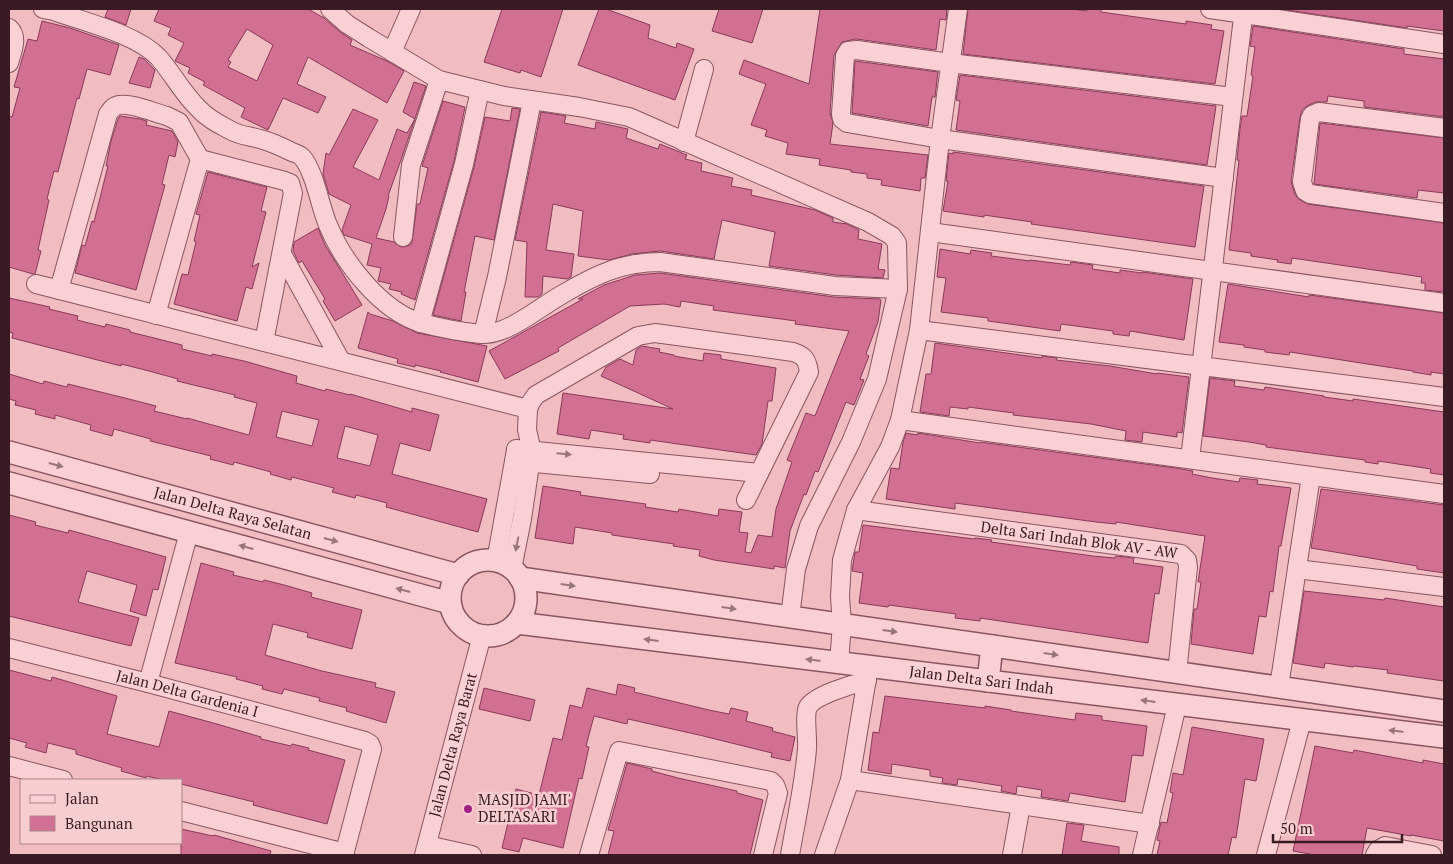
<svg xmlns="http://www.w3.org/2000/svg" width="1453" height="864" font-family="'PT Serif',serif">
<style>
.building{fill:#d27094;stroke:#8a3959;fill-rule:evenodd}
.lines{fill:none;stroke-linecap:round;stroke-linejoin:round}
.minor-casing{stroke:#8a5562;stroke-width:20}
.tertiary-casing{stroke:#8a5562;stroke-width:24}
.minor{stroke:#fbd0d4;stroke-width:18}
.tertiary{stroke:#fbd0d4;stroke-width:21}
.oneway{fill:#9a767c}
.poi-dot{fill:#9d2183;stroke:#f8cdd0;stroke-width:2}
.labels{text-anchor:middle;stroke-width:5;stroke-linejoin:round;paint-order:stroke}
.street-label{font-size:15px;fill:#381b23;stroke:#f8cdd0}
.poi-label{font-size:15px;fill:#381b23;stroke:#f8cdd0;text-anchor:start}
</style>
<rect width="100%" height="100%" fill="#f1bdc1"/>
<path class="building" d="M108 9H131L126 25 105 17Z
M159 9H308L324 18 340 32 352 40 350 45 387 61 404 71 387 103 308 57 297 84 326 97 318 113 283 98 268 130 241 117 245 108 203 85 205 82 188 73 190 68 175 61 184 43 168 35 171 28 154 21ZM247 29 273 45 257 81 228 67 231 62 228 60Z
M502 9H563L541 77 521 70 520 73 484 62Z
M599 9H606L650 25 648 38 676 48 677 43 694 49 675 100 578 65Z
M719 9H763L752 43 712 31Z
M820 9H947L946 20 940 19 936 50 856 39 842 42 834 55 830 113 833 123 830 144 928 155 925 178H921L920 191 881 185 882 180 867 178V174L851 172V170L819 165 820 159 786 154 788 143 765 136 767 130 751 125 766 84 739 74 744 60 809 84Z
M968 9H1072L1087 11V9H1101V12L1186 24V21L1212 25 1211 29 1224 31 1215 84 963 54Z
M1280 9H1444V31L1407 26V28Z
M42 21 70 28 119 45 110 75 87 69 79 99 77 98 58 172 54 171 47 199 49 200 38 250 41 251 35 274H33L9 267V116L12 117 20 88 14 87 28 39 37 41Z
M1253 26 1404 49V54L1444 59V117L1364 107V101L1328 96 1327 102H1315L1307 106 1302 110 1300 117 1291 181 1295 195 1300 200 1308 204 1444 223V292L1425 290V283H1421L1422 277 1292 258 1291 264 1277 262 1278 260 1251 256V253L1229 250 1239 160H1237L1240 129 1242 116H1247L1253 76 1251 75 1255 47 1250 46Z
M139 57 144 59 155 70 150 88 129 83Z
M855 61 938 72 935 97H932L928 126 852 113Z
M960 75 1216 106 1207 165 956 130 960 101 956 100Z
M414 82 426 86 401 160 388 196H389L386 209 376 238 394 242 401 247 408 246 412 243 417 204H420L428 168 422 166 443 101 465 107 454 161 415 300 401 294 402 292 389 289 391 284 378 281 381 268 367 265 372 244 344 235 342 230 351 205 329 194 323 174 326 153 329 155 353 109 378 120 353 167 379 180 397 129 407 133 415 119 403 112Z
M512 108 520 109 494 240 475 236 464 292H466L461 321 433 315 474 167 485 117 510 121Z
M541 112 566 116 564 123 595 129 596 122 628 129 626 138 658 149 660 144 687 155 685 159 702 163 701 171 733 178 731 186 752 190 751 195 815 210 833 218V222L847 224 859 230 858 239 882 244 878 269 885 270 883 278 836 275 769 266 775 232 722 220 714 259 660 251 632 254 609 260 578 256 583 211 553 204 546 250 574 254 571 277 567 279 543 276 542 294 538 297H525L527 242 515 240Z
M120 116 140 119 147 121 146 125 172 131 178 142 175 157 169 155 162 184 165 185 136 290 75 273 82 245 85 246 92 221 94 222 108 166H106L111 141 118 119Z
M1320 123 1444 138V193L1418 190 1417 198 1314 184Z
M953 152 1204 186 1195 247 1031 224 1032 222 984 215V217L943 211 948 181H946L949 153 953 154Z
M208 172 267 187 261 211 266 212 252 267 259 263 252 289 246 287 237 321 174 304 182 274 188 275 196 242 194 241 200 215 196 214Z
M318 228 325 245 362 305 335 321 323 301 325 299 302 261 299 263 293 251 294 242Z
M940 249 970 254 971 250 992 253 991 256 1030 261V260L1070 265 1071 262 1093 265 1092 269 1120 273V270L1142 273V272L1193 279 1184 340 1130 331 1129 336 1113 334V331L1061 324 1060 331 988 321V318L941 312 946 278 937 277Z
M660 273 834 297 880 299 881 300 878 322 866 354 869 356 860 379 864 380 854 405 846 402 818 472 815 471 806 495 804 494 790 531 785 568 774 566V569L714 560 699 556 700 550 673 546 674 544 612 535V533L575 527 573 544 535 538 543 486 581 492 580 495 646 504 645 507 678 512 679 509 718 516 719 509 742 512 739 532 748 533 745 552 751 553 758 535 772 537 776 509 792 462 787 460 806 413 815 416 849 331 795 324 796 321 713 310 714 306 681 301 680 307 664 304 630 306 558 348 559 351 505 379 489 351 583 299H578L604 285 635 275Z
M1228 284 1309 297V295L1444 313V374L1431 372V375L1413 372V371L1290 352 1289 355 1265 352V350L1244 347V345L1219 342Z
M9 298 50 307 49 309 78 316 77 320 105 327 106 324 130 330V332L182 345V349L212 356V354L244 361 297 376 296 383 325 391 326 389 350 395V394L412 412V408L439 415 430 451 400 443 392 474 487 499 478 532 386 507 387 503 356 495 355 498 332 492 334 488 292 477 291 480 270 474 271 472 234 462 233 465 210 459 211 456 150 441 151 439 114 429 112 436 90 430 91 425 55 415V419L35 414 36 410 15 405 16 401 9 399V374L43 384 44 381 67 387 68 384 129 399 156 406 154 411 187 419V418L249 435 257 403 234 397 235 395 177 381 178 379 149 371 121 364V366L12 338 13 333 9 332ZM282 411 319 420 312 446 276 437ZM345 426 378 435 370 466 337 458Z
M368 312 370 314 393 321 417 333 487 346 478 382 440 372 441 371 415 365V367L397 363 398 359 358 348Z
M935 343 1042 358V356L1057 358 1056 360 1110 366 1157 374V373L1189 377 1182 433 1177 432V437L1143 432 1142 442 1125 440 1126 431 1091 424 1013 415 1014 413 968 407V409L950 407 949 416 920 412 926 374H931Z
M642 346 660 349 659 352 674 355V356L703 361 704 353 721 355V359L776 368 772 401H768L762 444 756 455 650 440V443L623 439 624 435 591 430 589 439 557 434 563 393 673 409 601 376 606 367 620 359 633 365 636 350Z
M1210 378 1235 381 1234 386 1264 390 1265 387 1324 396V397L1353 401V399L1444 412V475L1430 473 1431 469 1378 461V464L1365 462V460L1266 447V445L1249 442 1203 436Z
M906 433 917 435 918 433 980 443V442L1175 468 1193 471 1192 474 1212 478 1239 482 1240 478 1258 480 1257 484 1291 488 1281 546H1279L1273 592 1270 591 1266 617 1259 616 1253 654 1191 644 1194 609H1197L1201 582H1198L1205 536 1116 522V524L1096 522 955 503V509L886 499 891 468 899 469 903 442Z
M1321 489 1444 505V573L1417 569V566L1311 548Z
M9 515 36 522 35 525 68 533 69 530 166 557 158 590 153 589 146 616 130 611 137 585 87 571 78 602 139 618 131 646 9 616Z
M863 525 974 539 975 538 992 540 991 542 1093 556 1115 558 1116 556 1134 558 1133 563 1163 567 1159 594 1155 593 1148 643 980 618V621L955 618 956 614 889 605 888 607 859 603 863 573 852 571 855 552H859Z
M201 563 234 572 233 575 263 582 264 580 284 585 312 593 311 597 362 610 352 649 307 637 308 633 273 624 265 655 322 671 376 683 375 687 395 692 386 723 346 711 347 708 319 701 320 698 284 689 282 694 262 689 263 686 236 679 237 677 175 663Z
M1304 591 1384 600 1385 598 1444 607V681L1387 673 1388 670 1354 666 1353 667 1325 663 1324 668 1293 663Z
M9 670 51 681 52 677 117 696 107 734 159 747 169 711 217 724 261 737V739L291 746 292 744 309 748 308 750 345 760 327 824 253 805 254 802 181 784V780H164L146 776V778L121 771 122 768 76 754V750L48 743 46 753 25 747 27 743 9 738Z
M618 684 635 688 634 692 709 710 729 714 731 708 748 712 746 721 773 728 772 731 795 737 790 761 771 757 772 753 699 735 628 719 627 724 594 716 586 746 589 747 582 779 579 778 563 848 523 838 519 852 502 848 516 789 539 795 553 738 562 740 570 705 582 708 587 688 616 695Z
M484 688 535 700 530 721 479 709Z
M885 696 985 708V706L1011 710V711L1075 720 1076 713 1102 716V720L1147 726 1143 756 1132 755 1125 802 1070 793 1068 801 1041 797 1042 790 1017 786 1016 794 1001 791 1002 786 958 779 957 785 942 783 943 778 930 776V770L892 764 891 774 868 770 873 732 879 733Z
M1192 727 1264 739 1256 781 1245 779 1236 838 1232 837 1228 855H1157L1160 841 1157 840 1161 822 1167 823 1173 793 1170 792 1173 773 1183 775Z
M1315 746 1353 753 1354 750 1423 763V760L1444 764V841L1411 835V836L1367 828 1362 855H1315L1293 851Z
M627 763 652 769V771L678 778 737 791V793L763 800 750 855H608L614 831 608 830Z
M1067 823 1084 825 1081 841 1119 847V855H1062Z
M181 829 213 836 214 835 271 851 270 855H181Z"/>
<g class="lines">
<defs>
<g id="minor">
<path d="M43 9 54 11C84 22 137 34 159 58 173 74 183 94 199 109 208 119 219 124 230 130 240 136 250 136 260 139 271 142 282 147 292 152 295 153 300 155 302 157 315 172 320 207 328 225 343 262 381 311 421 323 440 328 462 332 481 334 507 336 541 306 563 294 595 275 622 262 660 262L835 286 898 289"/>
<path d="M330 9 347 24 369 38 439 80 504 96 579 107 629 117 868 222 892 236 897 243 898 289 877 379 851 442 809 526 796 569 790 617"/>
<path d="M1210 9 1444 44"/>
<path d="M9 28C19 37 12 52 9 63"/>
<path d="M392 52 411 9"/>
<path d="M1444 128 1319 112 1312 115 1310 119 1302 182 1305 191 1310 194 1444 213"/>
<path d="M684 142 704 69"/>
<path d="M1224 178 940 139 847 123 842 119 841 114 845 56 848 51 857 50 950 63 1233 97"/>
<path d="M930 232 1444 303"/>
<path d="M403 237 411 165 439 80"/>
<path d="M282 254 341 361"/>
<path d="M36 284 528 409"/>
<path d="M59 290 108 114C111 110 114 105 120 105 132 103 155 113 167 116L179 122 200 159"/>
<path d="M156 315 200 159 285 181 290 183 293 193 264 342"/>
<path d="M420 323 464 164 480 90"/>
<path d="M919 330 1444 397"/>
<path d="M483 334 497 277 532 101"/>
<path d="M900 420 1444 494"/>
<path d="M516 449 759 473"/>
<path d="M1190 459 1244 9"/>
<path d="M514 461 650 474"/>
<path id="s1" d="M856 510 1181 554 1187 560 1188 567 1177 673"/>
<path d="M496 561 516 450"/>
<path d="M512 569 522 519 532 451 527 430 528 409 531 402 536 395 543 391 638 336 655 333 793 352C805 356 807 360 809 372L746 500"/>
<path d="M1297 569 1444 587"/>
<path id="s2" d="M9 648 148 683 365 741 370 744 372 749 344 855"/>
<path d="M839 663 842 624 840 597 842 560 856 510 890 447 900 420 919 330 940 139 958 9"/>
<path d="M148 683 189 532"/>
<path d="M1279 687 1311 476"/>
<path d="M9 766 63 780"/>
<path d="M850 780 1150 824"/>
<path d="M181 811 345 853"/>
<path d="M427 845 472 855"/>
<path id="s3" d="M424 855 482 635"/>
<path d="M589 855 619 751 771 781 775 785 778 793 763 855"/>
<path d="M790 855C796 820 804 785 807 749 808 739 804 715 808 707 815 695 853 684 867 681"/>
<path d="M824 855 850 780 868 672"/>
<path d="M1012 855 1021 805"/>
<path d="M1142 855 1177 705"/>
<path d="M1266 855 1302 720"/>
<path d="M1375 855 1378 850 1385 846 1432 855"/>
</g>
<g id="tertiary">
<path id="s4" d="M9 452 458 575"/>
<path d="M9 483 450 603"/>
<circle cx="488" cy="598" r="38"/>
<path d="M520 578 1444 711"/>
<path id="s5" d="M517 623 1444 737"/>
<path d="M988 681 992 646"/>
</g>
</defs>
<use href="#minor" class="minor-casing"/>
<use href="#tertiary" class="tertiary-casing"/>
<use href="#minor" class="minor"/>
<use href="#tertiary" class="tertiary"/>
</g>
<defs><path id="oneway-solid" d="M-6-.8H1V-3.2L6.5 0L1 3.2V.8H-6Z" transform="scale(1.25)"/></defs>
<g class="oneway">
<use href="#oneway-solid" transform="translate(564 454) rotate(5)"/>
<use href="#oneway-solid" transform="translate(56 465) rotate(15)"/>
<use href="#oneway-solid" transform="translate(331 540) rotate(15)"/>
<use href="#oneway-solid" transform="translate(517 544) rotate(101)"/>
<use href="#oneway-solid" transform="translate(246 547) rotate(-165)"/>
<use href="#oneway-solid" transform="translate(568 585) rotate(8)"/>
<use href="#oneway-solid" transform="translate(403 590) rotate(-165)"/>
<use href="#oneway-solid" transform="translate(729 608) rotate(8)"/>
<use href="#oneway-solid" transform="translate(890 631) rotate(8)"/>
<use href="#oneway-solid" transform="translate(651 640) rotate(-173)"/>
<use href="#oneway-solid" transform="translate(1051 654) rotate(8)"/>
<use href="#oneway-solid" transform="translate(813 660) rotate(-173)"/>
<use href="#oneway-solid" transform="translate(1148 701) rotate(-173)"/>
<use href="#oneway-solid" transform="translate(1396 731) rotate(-173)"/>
</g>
<circle class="poi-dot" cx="468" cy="809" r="5"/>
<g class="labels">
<g class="street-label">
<text dy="5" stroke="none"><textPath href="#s4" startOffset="232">Jalan Delta Raya Selatan</textPath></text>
<text dy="5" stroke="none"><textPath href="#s1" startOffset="225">Delta Sari Indah Blok AV - AW</textPath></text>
<text dy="5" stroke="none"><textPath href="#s5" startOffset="468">Jalan Delta Sari Indah</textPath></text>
<text dy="5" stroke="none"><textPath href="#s2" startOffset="184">Jalan Delta Gardenia I</textPath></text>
<text dy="5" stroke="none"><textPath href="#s3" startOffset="114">Jalan Delta Raya Barat</textPath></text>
</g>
<g class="poi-label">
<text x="478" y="805">MASJID JAMI'<tspan x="478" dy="17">DELTASARI</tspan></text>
</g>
</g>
<rect width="1453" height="864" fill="none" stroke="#381b23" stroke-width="20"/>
<rect x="20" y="779" width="162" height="65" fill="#f8cdd0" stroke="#ab868b"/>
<rect x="30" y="795" width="25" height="8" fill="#fbd0d4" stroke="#ab868b"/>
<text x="65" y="804" font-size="15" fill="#381b23">Jalan</text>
<rect x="30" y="816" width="25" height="15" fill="#d27094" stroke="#ab868b"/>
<text x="65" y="829" font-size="15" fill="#381b23">Bangunan</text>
<path d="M1273 834v8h129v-8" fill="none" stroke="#381b23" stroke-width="2.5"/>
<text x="1280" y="834" font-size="15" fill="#381b23" stroke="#f8cdd0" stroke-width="4" paint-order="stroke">50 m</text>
</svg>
